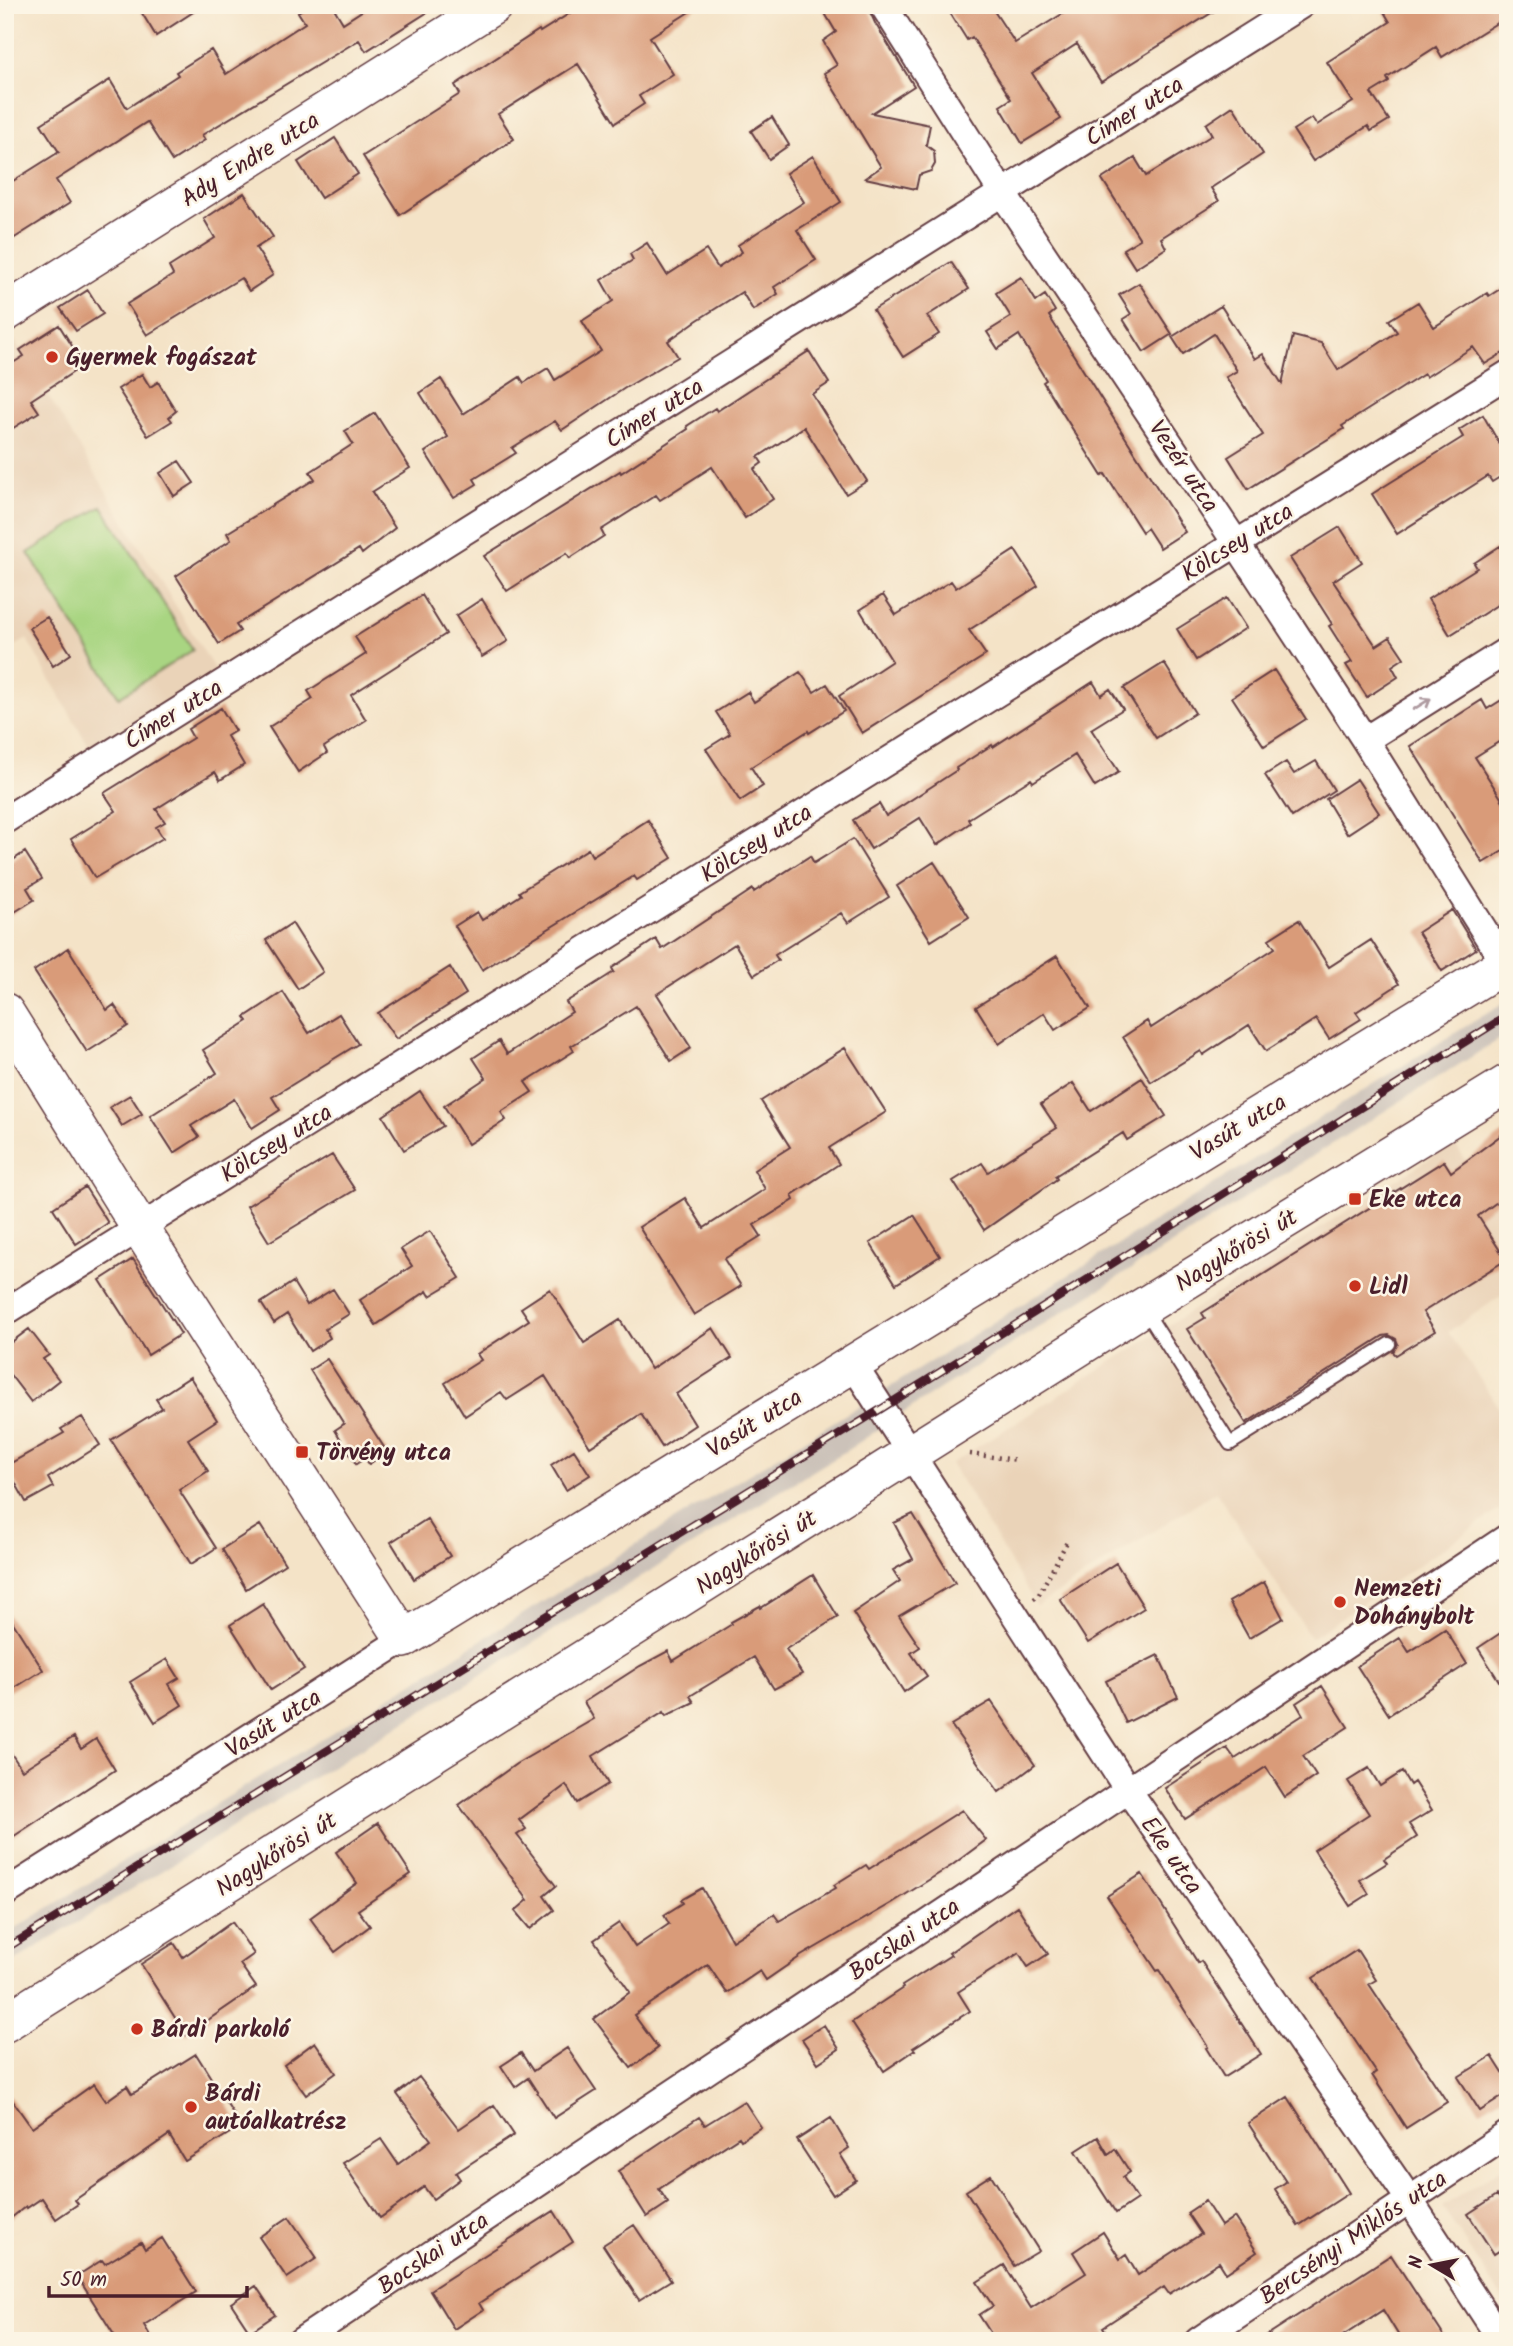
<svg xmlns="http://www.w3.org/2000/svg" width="1513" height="2346" font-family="Kalam,sans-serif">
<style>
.built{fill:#ead3b8}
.industrial{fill:#ccc2b9}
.green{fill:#a9d582;stroke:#7a7a56;stroke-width:2}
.building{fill:#d99b79}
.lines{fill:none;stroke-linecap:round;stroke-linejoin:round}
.lane-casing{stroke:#643c42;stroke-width:16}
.street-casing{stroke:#643c42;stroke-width:30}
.secondary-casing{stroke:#643c42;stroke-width:40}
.path{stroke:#643c42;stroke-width:4.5;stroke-dasharray:2 5;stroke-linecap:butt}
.lane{stroke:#fff;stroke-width:12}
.street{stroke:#fff;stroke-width:26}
.secondary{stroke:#fff;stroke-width:37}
.rail-casing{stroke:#4a1f2b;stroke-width:8}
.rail{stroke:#fcf5e5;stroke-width:5;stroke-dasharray:16;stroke-linecap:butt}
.oneway{stroke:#ae9aa0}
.poi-dot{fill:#c8321e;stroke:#fcf5e5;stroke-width:2.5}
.labels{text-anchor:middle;stroke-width:5;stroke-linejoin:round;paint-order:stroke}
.street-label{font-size:24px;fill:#4a1f2b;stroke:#fcf5e5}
.poi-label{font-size:24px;font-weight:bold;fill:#4a1f2b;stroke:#fcf5e5;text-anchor:start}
</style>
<rect width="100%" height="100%" fill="#fcf5e5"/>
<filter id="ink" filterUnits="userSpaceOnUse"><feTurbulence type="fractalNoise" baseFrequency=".0143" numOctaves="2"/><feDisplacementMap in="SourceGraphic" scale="14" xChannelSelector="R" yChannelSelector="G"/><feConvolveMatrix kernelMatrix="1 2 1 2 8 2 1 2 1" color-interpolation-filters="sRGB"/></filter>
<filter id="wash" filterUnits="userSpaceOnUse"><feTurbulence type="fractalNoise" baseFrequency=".00686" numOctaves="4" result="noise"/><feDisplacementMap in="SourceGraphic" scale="28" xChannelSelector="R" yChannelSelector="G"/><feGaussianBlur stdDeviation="1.57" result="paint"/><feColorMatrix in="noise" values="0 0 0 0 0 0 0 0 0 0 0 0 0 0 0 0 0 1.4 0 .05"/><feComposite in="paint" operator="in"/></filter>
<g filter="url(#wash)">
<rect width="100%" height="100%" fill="#f4e3c7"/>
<path class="built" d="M10 333 216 672 91 750 27 639 5 652V335Z
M1454 1143 1508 1223V1291L1448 1332 1508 1421V1504L1311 1638 1216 1491 1037 1606 951 1464Z
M1508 2164V2307L1442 2207Z"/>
<path class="industrial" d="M1508 1000V1034L938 1390 849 1449 5 1967V1935L898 1382Z"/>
<path class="green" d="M102 506 193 650 119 697 28 553Z"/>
<g id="blocks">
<path class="building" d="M137 5H204L156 36Z
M309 5H332L343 23 371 5H439L366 51 359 40 202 135 205 140 172 161 147 122 56 180 70 203 5 244V186L59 152 41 124 110 80 127 108 178 75 176 72 211 50 226 74 305 23 298 12Z
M583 5H700L650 37 673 74 639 96 644 104 615 123 578 64 498 114 514 139 400 215 363 156 460 94 455 85 539 30 540 32Z
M820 5H867L875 23 914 86 872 113 930 125 926 145 934 151 935 164 931 171 919 175 916 189 865 178 881 167 824 73 837 65 823 41 836 32Z
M945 5H990L1015 43 1077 5H1224L1101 82 1077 44 1032 73 1061 119 1022 143 1000 106 1011 99 972 37 967 40Z
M1380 5H1508V16L1442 57 1436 47 1387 78 1389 82 1371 93 1389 120 1371 131 1368 126 1313 161 1293 130 1312 118 1317 125 1353 102 1327 62 1390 22Z
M1233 106 1263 154 1211 188 1219 201 1161 238 1166 248 1135 268 1123 249 1140 239 1102 179 1135 158 1146 176 1212 135 1206 124Z
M772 117 789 145 769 159 751 131Z
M335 138 358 174 321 198 298 162Z
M813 156 841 202 797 230 816 260 774 287 778 294 753 310 742 292 696 321 668 341 678 357 625 388 562 430 555 421 512 448 516 453 474 479 477 484 454 498 425 452 448 437 420 393 441 379 463 414 520 377 524 383 548 368 555 380 601 351 582 321 613 301 601 280 633 260 630 254 647 243 667 275 706 250 718 268 742 252 738 245 804 202 786 173Z
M244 193 273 237 256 248 273 275 249 291 241 278 147 335 127 304 173 275 169 267 215 238 204 219Z
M951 262 969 289 927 316 939 334 903 357 873 310Z
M1021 277 1036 301 1045 295 1055 311 1049 316 1185 532 1160 548 1147 528 1142 532 1105 474 1102 476 1043 382 1046 380 1019 335 998 349 987 332 1011 317 996 293Z
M1139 283 1172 334 1144 352 1123 319 1131 314 1119 295Z
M1508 284V350L1485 364 1473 347 1426 377 1424 374 1342 426 1344 429 1248 489 1228 457 1263 435 1226 377 1237 371 1214 334 1183 354 1172 337 1221 306 1255 359 1263 354 1282 384 1293 336 1321 343 1338 370 1397 332 1389 320 1418 302 1434 327 1487 293 1489 296Z
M88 290 103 314 76 331 60 308Z
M59 325 84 365 31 400 39 412 5 433V368L24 356 20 350Z
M809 351 829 383 812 394 867 481 846 494 804 427 758 457 762 463 754 469 773 499 745 518 712 467 660 500 656 495 601 530 604 536 570 558 567 553 507 591 484 556 620 471 621 473 688 429 687 426 715 408 717 411Z
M142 374 150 387 158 382 176 411 169 417 172 421 148 436 118 389Z
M375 413 410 468 372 492 395 528 362 554 359 549 236 625 240 631 219 644 176 576 231 540 227 533 315 479 310 472 353 444 345 431Z
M1483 415 1508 459V472L1492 482 1488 476 1397 534 1372 494 1463 437 1459 430Z
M179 461 194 483 174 496 160 473Z
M1340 527 1362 562 1333 581 1376 646 1390 637 1404 658 1392 666 1398 677 1367 697 1346 665 1352 662 1329 626 1332 624 1290 558Z
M1500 546 1508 557V598L1450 635 1428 599 1477 568 1474 563Z
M1015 550 1038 586 969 630 986 655 862 733 839 696 892 661 860 610 883 595 896 615 951 581 956 588Z
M422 595 446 634 351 695 366 720 324 747 327 753 298 772 269 727 313 699 308 691 366 654 355 637Z
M1227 598 1246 628 1196 660 1177 629Z
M482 599 508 641 482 657 456 616Z
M47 617 71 654 53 666 29 628Z
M1164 663 1195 713 1156 738 1124 688Z
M1274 670 1306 719 1264 746 1232 697Z
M800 672 814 692 827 684 844 711 809 733 808 731 751 767 763 786 740 801 706 749 730 734 716 712 748 692 754 702Z
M1093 682 1101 695 1110 689 1123 709 1091 729 1119 772 1095 787 1075 755 1033 782 1031 779 968 819 970 823 937 845 920 818 871 849 853 820 879 804 886 816 957 770 956 768 992 745 993 747Z
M1508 696V736L1475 757 1508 809V848L1483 863 1410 746 1482 700 1487 709Z
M221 708 235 731 227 736 244 765 220 780 215 772 156 809 165 822 156 827 163 838 95 878 71 839 116 811 104 793 193 738 188 729Z
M1316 761 1334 790 1292 817 1265 775 1286 762 1294 774Z
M1357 779 1379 813 1347 834 1326 799Z
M648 820 672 858 637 880 634 876 482 970 455 926 477 912 482 920 521 895 519 892 588 849 592 856Z
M853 839 889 897 848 923 841 913 775 955 778 960 754 975 735 944 657 994 691 1048 671 1061 636 1006 571 1046 574 1051 525 1082 532 1092 501 1112 506 1120 468 1144 444 1106 486 1078 473 1058 499 1041 507 1054 572 1012 566 1002 614 972 612 968 656 939 662 949 753 889 754 892 810 856 814 863Z
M25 852 42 879 27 888 34 900 5 918V854L10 862Z
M934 862 969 917 931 941 897 886Z
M1452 910 1476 949 1442 971 1418 932Z
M1299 920 1329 967 1371 940 1399 984 1356 1012 1361 1019 1329 1039 1316 1019 1266 1051 1249 1025 1203 1055 1201 1051 1151 1082 1123 1037 1147 1021 1151 1028 1275 948 1269 939Z
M292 923 323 972 298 989 266 940Z
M68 948 107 1010 114 1005 128 1026 87 1052 34 971Z
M1057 956 1090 1008 1055 1030 1044 1013 999 1044 976 1007Z
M450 967 466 994 396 1039 378 1013Z
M283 992 309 1033 339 1014 358 1044 272 1097 280 1110 252 1128 234 1099 191 1126 199 1137 174 1153 150 1116 217 1073 203 1050 248 1021 245 1017Z
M845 1048 886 1112 829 1148 839 1164 792 1195 794 1200 754 1225 761 1236 724 1259 741 1286 694 1315 639 1227 685 1198 704 1228 765 1189 754 1170 790 1147 761 1101Z
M1142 1078 1166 1116 1127 1140 1123 1133 1055 1176 1057 1179 984 1230 953 1181 982 1163 988 1172 1057 1128 1041 1104 1073 1083 1091 1111Z
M420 1091 443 1126 404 1150 383 1116Z
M130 1095 142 1114 122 1126 110 1107Z
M1508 1130V1194L1478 1216 1506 1260 1423 1312 1435 1331 1396 1355 1393 1352 1398 1344 1396 1339 1389 1335 1383 1336 1246 1423 1187 1329 1205 1318 1202 1313 1444 1161 1451 1172Z
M332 1155 355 1190 269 1242 247 1206Z
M85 1187 108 1223 76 1244 53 1208Z
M914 1215 940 1256 896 1284 870 1243Z
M430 1231 460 1278 430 1296 427 1291 376 1325 360 1300 412 1266 401 1249Z
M133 1259 181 1334 148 1355 100 1280Z
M293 1282 307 1305 333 1289 349 1314 325 1329 330 1338 310 1351 287 1314 274 1323 261 1303Z
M550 1289 584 1343 620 1320 651 1369 713 1328 732 1358 676 1394 695 1425 662 1447 641 1414 590 1447 545 1376 507 1400 501 1392 465 1416 445 1383 481 1360 477 1354 529 1320 521 1308Z
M29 1329 49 1355 43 1359 59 1380 31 1402 5 1368V1347Z
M327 1359 387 1452 369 1464 365 1458 356 1464 335 1430 344 1424 310 1370Z
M190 1377 217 1420 188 1439 208 1471 179 1490 216 1548 191 1564 111 1440 162 1408 156 1399Z
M82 1417 100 1445 48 1478 53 1487 26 1502 6 1466 64 1433 61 1429Z
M574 1450 590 1475 566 1490 551 1465Z
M913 1514 955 1583 899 1616 920 1647 911 1653 927 1676 904 1692 853 1613 900 1581 893 1570 913 1559 894 1523Z
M427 1519 450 1556 414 1579 391 1542Z
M260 1525 285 1564 246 1589 222 1549Z
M1116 1563 1144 1608 1088 1643 1060 1599Z
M813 1575 838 1617 786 1649 802 1674 774 1689 754 1657 690 1696 694 1702 666 1716 664 1712 593 1756 608 1784 577 1803 566 1785 519 1820 526 1829 517 1835 556 1886 544 1896 554 1910 530 1929 515 1911 528 1900 459 1805 516 1764 594 1719 584 1702 640 1666 668 1651 673 1661 732 1624 731 1622 760 1606 761 1608Z
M1264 1582 1283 1618 1249 1638 1229 1602Z
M263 1604 304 1669 271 1690 230 1625Z
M5 1610 43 1670 5 1694Z
M1508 1628V1695L1478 1648Z
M1445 1629 1467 1664 1389 1715 1357 1666 1400 1638 1409 1652Z
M1158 1655 1178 1697 1126 1723 1106 1681Z
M167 1659 179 1678 169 1684 182 1705 155 1722 130 1682Z
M1322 1686 1348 1727 1303 1756 1316 1776 1285 1797 1266 1767 1185 1819 1165 1788 1227 1748 1235 1759 1303 1715 1296 1703Z
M991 1701 1035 1765 999 1792 951 1725Z
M74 1737 81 1749 96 1739 115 1770 5 1842V1744L22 1770Z
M1369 1768 1380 1786 1402 1772 1410 1785 1414 1782 1432 1810 1409 1824 1417 1837 1384 1859 1387 1863 1360 1880 1369 1894 1350 1906 1314 1850 1369 1814 1348 1781Z
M962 1810 986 1840 951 1866 892 1903 801 1956 766 1980 760 1971 727 1993 708 1965 634 2015 658 2048 631 2068 594 2019 630 1992 594 1940 619 1923 635 1947 669 1924 664 1915 683 1903 681 1900 702 1888 732 1941 774 1914 779 1921 836 1888 834 1885 866 1865 869 1869Z
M378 1823 411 1874 358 1910 370 1926 335 1952 310 1918 357 1883 336 1852Z
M1142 1874 1198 1963 1201 1961 1261 2054 1224 2077 1206 2048 1208 2047 1159 1970 1157 1971 1107 1896Z
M1017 1906 1048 1954 1028 1967 1019 1953 958 1992 970 2011 913 2048 915 2050 884 2071 852 2022 903 1988 902 1986 951 1955 949 1953Z
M232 1922 254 1954 240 1964 256 1987 186 2035 141 1964 174 1943 183 1957Z
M1357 1950 1376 1980 1369 1984 1447 2102 1406 2128 1372 2075 1376 2072 1313 1978Z
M824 2025 839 2049 818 2063 802 2039Z
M315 2042 336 2073 306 2095 284 2065Z
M567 2048 596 2091 554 2118 528 2078 515 2087 501 2066 521 2053 533 2071Z
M196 2054 241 2126 185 2161 169 2135 75 2200 78 2204 56 2219 42 2198 27 2208 26 2206 5 2223V2090L32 2128 94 2084 106 2101 127 2086 132 2094Z
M1492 2056 1508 2081V2093L1480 2111 1458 2077Z
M419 2077 459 2129 494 2105 514 2135 456 2173 460 2179 433 2199 424 2187 380 2218 343 2163 381 2139 398 2164 431 2140 397 2094Z
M1288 2097 1349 2193 1298 2226 1275 2189 1286 2182 1248 2123Z
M744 2101 761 2127 741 2140 739 2137 659 2189 668 2203 647 2217 618 2171 699 2117 705 2125Z
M831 2118 849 2148 840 2154 856 2180 833 2195 797 2140Z
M1098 2137 1108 2154 1115 2149 1130 2172 1123 2177 1137 2199 1116 2213 1076 2151Z
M991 2175 1039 2251 1014 2266 966 2191Z
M1508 2194V2245L1494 2254 1468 2214 1497 2195 1500 2199Z
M1205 2201 1221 2226 1234 2217 1257 2252 1226 2273 1219 2262 1169 2294 1164 2287 1103 2327 1112 2341H996L979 2315 993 2306 977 2282 1004 2265 1031 2308 1086 2273 1073 2252 1103 2232 1120 2259 1126 2255 1138 2275 1201 2234 1187 2213Z
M554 2211 573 2242 479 2303 483 2310 454 2329 430 2290Z
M289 2217 317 2258 287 2278 259 2237Z
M634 2225 671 2280 639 2300 603 2245Z
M162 2238 196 2292 144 2325 153 2341H118L77 2276 102 2260 105 2264 141 2242 145 2249Z
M1391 2255 1447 2341H1402L1383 2310 1335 2341H1258Z
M256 2286 275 2315 250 2332 231 2303Z"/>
</g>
</g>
<g filter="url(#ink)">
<use href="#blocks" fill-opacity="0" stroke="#643c42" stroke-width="2"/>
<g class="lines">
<defs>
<path id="lane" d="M1145 1310 1230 1444 1389 1344"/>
<path id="street" d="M883 5 1003 194 1236 543 1365 740 1505 964
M1365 740 1508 650
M5 820 1301 5
M5 1312 1508 374
M852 1363 1128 1790 1409 2199 1502 2341
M5 1893 404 1639
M301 2341 1508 1537
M1198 2341 1508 2134"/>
<path id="secondary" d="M5 313 494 5
M5 1012 140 1228 404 1639 1508 962
M5 2023 1143 1307 1508 1083"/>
</defs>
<use href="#lane" class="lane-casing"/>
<use href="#street" class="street-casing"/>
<use href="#secondary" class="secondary-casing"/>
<path class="path" d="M970 1454 1017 1460
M1034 1599 1038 1596 1067 1542"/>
<use href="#lane" class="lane"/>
<use href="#street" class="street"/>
<use href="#secondary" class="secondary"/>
<defs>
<path id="rail" d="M5 1949 881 1409 1508 1015"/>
</defs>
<use href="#rail" class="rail-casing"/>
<use href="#rail" class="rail"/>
</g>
<defs><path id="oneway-shaft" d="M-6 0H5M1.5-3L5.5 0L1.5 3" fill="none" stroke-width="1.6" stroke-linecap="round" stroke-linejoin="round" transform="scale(1.75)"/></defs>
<use class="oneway" href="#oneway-shaft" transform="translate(1422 704) rotate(-32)"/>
</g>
<g class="poi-dot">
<circle cx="52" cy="357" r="7"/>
<rect x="1348" y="1192" width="14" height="14" rx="3.5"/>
<circle cx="1355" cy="1286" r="7"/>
<rect x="295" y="1445" width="14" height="14" rx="3.5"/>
<circle cx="1340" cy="1602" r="7"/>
<circle cx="137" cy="2029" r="7"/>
<circle cx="191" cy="2107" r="7"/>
</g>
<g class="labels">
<g class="street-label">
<text transform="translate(1134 111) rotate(-32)" y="8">Címer utca</text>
<text transform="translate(250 159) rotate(-32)" y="8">Ady Endre utca</text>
<text transform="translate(654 413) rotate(-32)" y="8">Címer utca</text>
<text transform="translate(1184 466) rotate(56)" y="8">Vezér utca</text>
<text transform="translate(1237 542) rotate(-32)" y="8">Kölcsey utca</text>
<text transform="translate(173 714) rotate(-32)" y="8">Címer utca</text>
<text transform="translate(756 843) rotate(-32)" y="8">Kölcsey utca</text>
<text transform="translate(1238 1127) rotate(-31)" y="8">Vasút utca</text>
<text transform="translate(276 1143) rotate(-32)" y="8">Kölcsey utca</text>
<text transform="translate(1236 1250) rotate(-31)" y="8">Nagykőrösi út</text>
<text transform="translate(754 1423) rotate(-32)" y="8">Vasút utca</text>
<text transform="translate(756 1552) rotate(-32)" y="8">Nagykőrösi út</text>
<text transform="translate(273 1723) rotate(-32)" y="8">Vasút utca</text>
<text transform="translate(276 1854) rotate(-32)" y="8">Nagykőrösi út</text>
<text transform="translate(1172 1855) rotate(55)" y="8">Eke utca</text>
<text transform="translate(904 1939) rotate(-34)" y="8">Bocskai utca</text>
<text transform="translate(1353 2237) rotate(-34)" y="8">Bercsényi Miklós utca</text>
<text transform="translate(433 2253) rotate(-34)" y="8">Bocskai utca</text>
</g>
<g class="poi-label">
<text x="66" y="365">Gyermek fogászat</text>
<text x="1369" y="1207">Eke utca</text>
<text x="1369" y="1294">Lidl</text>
<text x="316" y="1460">Törvény utca</text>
<text x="1354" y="1596">Nemzeti<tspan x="1354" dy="28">Dohánybolt</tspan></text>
<text x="151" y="2037">Bárdi parkoló</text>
<text x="205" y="2101">Bárdi<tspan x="205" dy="28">autóalkatrész</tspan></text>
</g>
</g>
<rect width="1513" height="2346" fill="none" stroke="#fcf5e5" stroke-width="28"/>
<g transform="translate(1432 2265) rotate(280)" stroke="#fcf5e5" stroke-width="5" paint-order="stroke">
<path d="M0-5L12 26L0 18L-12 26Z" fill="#4a1f2b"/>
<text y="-10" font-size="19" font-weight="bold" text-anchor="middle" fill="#4a1f2b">N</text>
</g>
<path d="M49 2286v10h198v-10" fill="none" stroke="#4a1f2b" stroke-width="3.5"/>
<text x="60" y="2286" font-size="21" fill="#4a1f2b" stroke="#fcf5e5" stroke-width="5" paint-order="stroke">50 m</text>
</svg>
